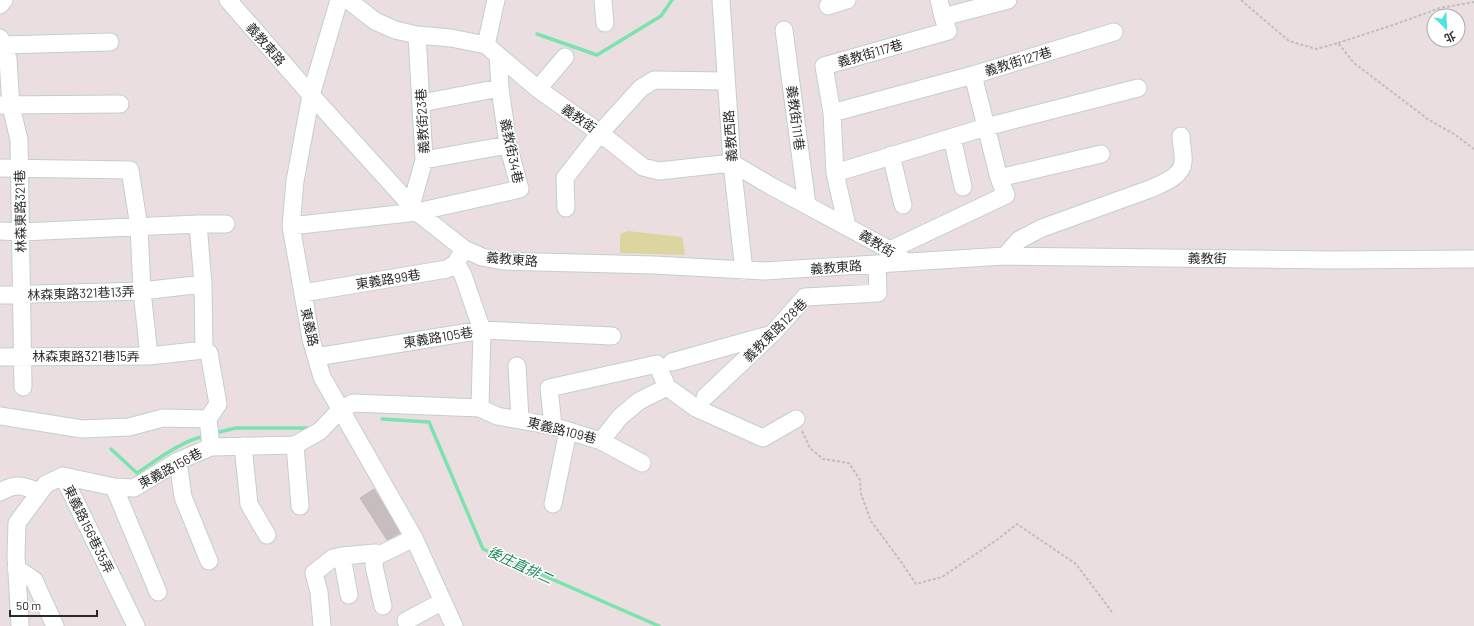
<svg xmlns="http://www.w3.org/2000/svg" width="1474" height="626" font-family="Barlow,'Noto Sans TC',sans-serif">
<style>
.green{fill:#dcd5a0}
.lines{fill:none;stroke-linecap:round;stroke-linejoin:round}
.stream{stroke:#7ce2ae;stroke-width:3.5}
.building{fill:#c7bcbe;stroke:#c6b8ba}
.minor-casing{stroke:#c2cfcf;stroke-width:19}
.path{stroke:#bfbfbf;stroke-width:2;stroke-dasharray:3 2;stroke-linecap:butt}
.minor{stroke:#fff;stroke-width:17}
.labels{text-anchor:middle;stroke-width:3;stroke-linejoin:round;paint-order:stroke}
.street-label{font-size:13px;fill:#2a2a2a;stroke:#fff}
.water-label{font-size:14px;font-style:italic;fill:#1b8758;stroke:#fff}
</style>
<rect width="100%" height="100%" fill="#ebdee1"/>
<path class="green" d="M628 231 682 237 685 255 620 253V234Z"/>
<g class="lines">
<path class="stream" d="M537 34 597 55 661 16 672 0
M382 419 429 422 483 549 659 626
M219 432 236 428H311
M111 449 137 473C157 460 181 441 205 436"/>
</g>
<path class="building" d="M374 489 400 533 387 540 360 498Z"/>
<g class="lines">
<defs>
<path id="minor" d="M228 0 311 95 417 212 464 249 482 257 503 261 654 265 764 271 1005 256 1332 260 1474 259
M339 0 311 95 295 181 291 226 311 339 322 377 414 538 454 626
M348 0 375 21 395 30 417 35 451 38 486 45 538 89 600 133 643 167 659 171 732 163 771 186 890 250 906 262
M603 0 605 23
M721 0 732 163 744 271
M939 0 943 17
M0 5 4 0
M828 6 847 0
M784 30 807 205
M0 38 8 59 11 106 19 140 23 387
M3 45 110 42
M486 45 496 0
M538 89 565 57
M421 103 500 88
M1 105 120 104
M832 113 824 66 948 31 943 17 1008 0
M952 137 963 187
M891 155 903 205
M424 160 508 145
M0 168 130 170 139 227 142 291 149 356
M835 173 986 127 1138 88
M999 178 1101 154
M411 206 424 160 417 35
M566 208 565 178 600 133 641 88 654 80 726 81
M198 224H226
M291 226 417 212 520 189 508 145 500 88 498 55
M847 226 835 173 832 113 973 75
M0 231 21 232 198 224 203 284 204 350 209 353 218 404 208 419 211 447
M890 250 1006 195 999 178 973 75 1114 32
M1005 256 1019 240 1042 228 1150 189C1161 184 1182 177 1183 162 1184 154 1181 144 1181 136
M456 263 463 275 482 330 612 336
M303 293 447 269 456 263 461 254
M0 295 142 291 203 284
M0 357 149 356 204 350
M316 357 482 330 480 408
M672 362 769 335
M517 366 520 419
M705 397 773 333 805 297 878 293 877 264
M0 416 82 429 129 427 163 418 208 419
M553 426 549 388 657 364 667 387
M601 441 642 463
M295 445 300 506
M243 446 249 504 267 535
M178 461 183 497 209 561
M63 476 136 626
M114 487 158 592
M0 492C17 482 23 486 40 492
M553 504 568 431
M375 553 374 566 383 606
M342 556 349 595
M16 568 34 580 55 626
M406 621 443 601
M20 626 16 556 17 523 46 484 63 476 114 487 134 488 178 461 211 447 295 445 320 431 340 410 353 403 480 408 497 416 553 426 601 441 620 417 639 401 667 387 696 408 763 438 796 419
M322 626 319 592 314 573 333 558 342 556 375 553 381 554 414 538"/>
</defs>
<use href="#minor" class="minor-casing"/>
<path class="path" d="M1241 0 1289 41 1316 49 1338 43 1354 63 1429 120 1454 134 1474 149
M1338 43 1396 24 1440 8 1474 2
M802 431 810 448 823 459 849 463 860 480 861 494 871 521 902 563 916 584 942 577 998 539 1017 524 1076 564 1112 612"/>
<use href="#minor" class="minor"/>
</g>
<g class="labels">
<g class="street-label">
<text transform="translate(266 44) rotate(49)" y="5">義教東路</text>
<text transform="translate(870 53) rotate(-16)" y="5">義教街117巷</text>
<text transform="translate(1018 61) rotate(-17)" y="5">義教街127巷</text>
<text transform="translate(579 118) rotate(35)" y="5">義教街</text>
<text transform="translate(796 118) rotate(83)" y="5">義教街111巷</text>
<text transform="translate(422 121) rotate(-93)" y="5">義教街23巷</text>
<text transform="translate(730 136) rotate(-94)" y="5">義教西路</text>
<text transform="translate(512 151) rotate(78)" y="5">義教街34巷</text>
<text transform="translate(20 211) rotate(-91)" y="5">林森東路321巷</text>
<text transform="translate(877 243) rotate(31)" y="5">義教街</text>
<text transform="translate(1207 258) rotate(1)" y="5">義教街</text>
<text transform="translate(512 259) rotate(5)" y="5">義教東路</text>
<text transform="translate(836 267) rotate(-4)" y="5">義教東路</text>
<text transform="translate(388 279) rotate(-9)" y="5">東義路99巷</text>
<text transform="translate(81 293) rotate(-2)" y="5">林森東路321巷13弄</text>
<text transform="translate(310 327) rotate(78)" y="5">東義路</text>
<text transform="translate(775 330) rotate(-45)" y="5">義教東路128巷</text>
<text transform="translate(438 337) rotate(-9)" y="5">東義路105巷</text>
<text x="86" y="361">林森東路321巷15弄</text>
<text transform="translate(562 430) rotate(14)" y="5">東義路109巷</text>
<text transform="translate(170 468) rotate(-28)" y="5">東義路156巷</text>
<text transform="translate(89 529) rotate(64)" y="5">東義路156巷35弄</text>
</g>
<g class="water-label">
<text transform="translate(520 565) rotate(25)" y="5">後庄直排二</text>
</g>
</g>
<g transform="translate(1446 28) rotate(156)"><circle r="19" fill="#ffffff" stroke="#aaaaaa"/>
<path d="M0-3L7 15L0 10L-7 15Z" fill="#4fe2e7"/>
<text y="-6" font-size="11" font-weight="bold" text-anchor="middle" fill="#2a2a2a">北</text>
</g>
<path d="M10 610v6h87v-6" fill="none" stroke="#2a2a2a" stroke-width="2"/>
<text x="16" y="610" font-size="12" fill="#2a2a2a" stroke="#ffffff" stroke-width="3" paint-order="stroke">50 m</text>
</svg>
